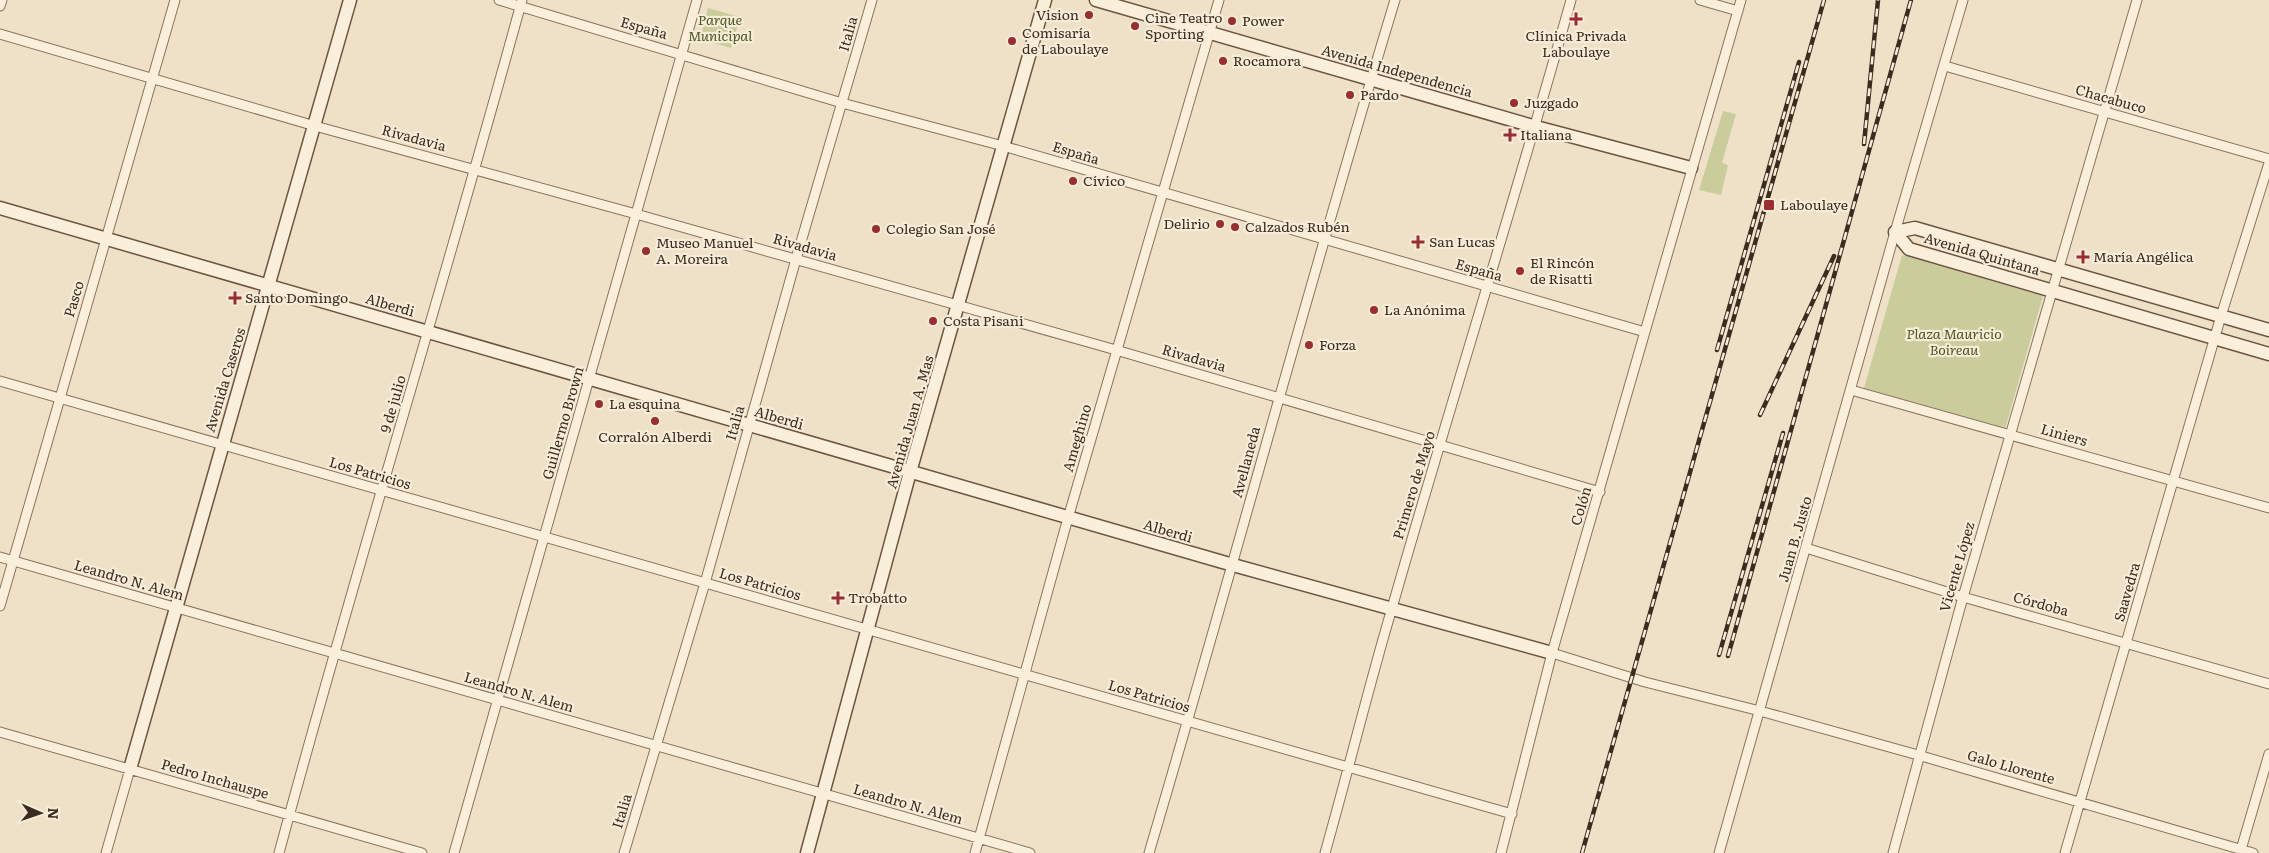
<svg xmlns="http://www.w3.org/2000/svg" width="2269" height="853" font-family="Literata,serif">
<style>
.green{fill:#cacd9b}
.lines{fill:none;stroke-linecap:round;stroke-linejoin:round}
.street-casing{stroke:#8b735d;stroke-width:11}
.secondary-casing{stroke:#6d5440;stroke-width:15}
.street{stroke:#f9efdb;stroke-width:9}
.secondary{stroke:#f9efdb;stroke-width:12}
.rail-casing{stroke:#3b2c20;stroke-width:4.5}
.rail{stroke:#f6ecd8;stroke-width:2.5;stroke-dasharray:8;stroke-linecap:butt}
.poi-dot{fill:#9a2c32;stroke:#f6ecd8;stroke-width:2}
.labels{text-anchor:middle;stroke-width:4.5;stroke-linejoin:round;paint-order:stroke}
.poi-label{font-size:14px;fill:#3b2c20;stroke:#f6ecd8;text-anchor:start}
.park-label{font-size:14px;font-style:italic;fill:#4d5827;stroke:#f6ecd8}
.street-label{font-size:14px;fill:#3b2c20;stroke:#f6ecd8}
</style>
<rect width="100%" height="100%" fill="#efe1c8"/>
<path class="green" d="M708 8 740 17 731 48 700 39Z
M1723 111 1736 114 1722 163 1728 165 1721 195 1699 190Z
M1902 255 2043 296 2005 429 1864 388Z"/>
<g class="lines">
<defs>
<path id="street" d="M499 0 842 103 1003 146 1645 332
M1700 0 1738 11
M0 6 2 0
M0 34 315 126 636 214 1116 350 1600 492
M1945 66 2269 159
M0 381 1512 814
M1851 390 2269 508
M1806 548 1963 597 2269 684
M0 557 1030 853
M0 606 175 0
M1552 653 1645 682 1760 711 1918 755 2253 853
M0 732 422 853
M106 853 130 769
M279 853C356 567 444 285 522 0
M454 853 697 0
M624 853 705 583 796 259 872 0
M975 853 1068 518 1219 0
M1149 853C1233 569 1309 283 1395 0
M1325 853C1348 772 1368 689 1392 608 1450 405 1514 203 1571 0
M1501 853 1552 653 1741 0
M1719 853 1895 232 1963 0
M1893 853 1963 597 2137 0
M2065 853 2221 316 2269 163
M2240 853 2269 754"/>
<path id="secondary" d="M1096 0 1536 127 1691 168
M0 208 1233 565 1552 653
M2269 330 1915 228 1895 232 1909 249 2269 354
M130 769 350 0
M807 853 910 472 1045 0"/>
</defs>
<use href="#street" class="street-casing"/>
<use href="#secondary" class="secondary-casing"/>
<use href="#street" class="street"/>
<use href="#secondary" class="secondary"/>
<defs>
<path id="rail" d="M1864 144 1878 0
M1717 350 1799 62
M1760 415 1834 256
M1719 655 1783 433
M1728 656 1911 0
M1582 853 1824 0"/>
</defs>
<use href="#rail" class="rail-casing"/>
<use href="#rail" class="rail"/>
</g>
<g class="poi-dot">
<circle cx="1089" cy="15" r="5"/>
<path d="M1573.5 11.5h5v5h5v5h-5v5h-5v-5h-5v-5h5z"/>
<circle cx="1232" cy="21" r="5"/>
<circle cx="1135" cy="26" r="5"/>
<circle cx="1012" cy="41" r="5"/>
<circle cx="1223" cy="61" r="5"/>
<circle cx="1350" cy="95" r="5"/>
<circle cx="1514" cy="103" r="5"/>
<path d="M1507.5 127.5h5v5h5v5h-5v5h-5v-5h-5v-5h5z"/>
<circle cx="1073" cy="181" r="5"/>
<rect x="1763" y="199" width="12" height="12" rx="2.5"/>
<circle cx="1220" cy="224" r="5"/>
<circle cx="1235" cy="227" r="5"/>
<circle cx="876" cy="229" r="5"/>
<path d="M1415.5 234.5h5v5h5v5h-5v5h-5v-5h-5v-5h5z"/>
<circle cx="646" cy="251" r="5"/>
<path d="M2080.5 249.5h5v5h5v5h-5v5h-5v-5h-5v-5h5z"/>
<circle cx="1520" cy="271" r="5"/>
<path d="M232.5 290.5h5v5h5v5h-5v5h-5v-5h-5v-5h5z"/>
<circle cx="1374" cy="310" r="5"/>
<circle cx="933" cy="321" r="5"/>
<circle cx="1309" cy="345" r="5"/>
<circle cx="599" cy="404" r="5"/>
<circle cx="655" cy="421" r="5"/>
<path d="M835.5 590.5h5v5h5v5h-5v5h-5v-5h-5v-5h5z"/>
</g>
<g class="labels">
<g class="poi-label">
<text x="1079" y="20" text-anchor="end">Vision</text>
<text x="1145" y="23">Cine Teatro<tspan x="1145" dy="16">Sporting</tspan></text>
<text x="1242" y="26">Power</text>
<text x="1022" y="38">Comisaría<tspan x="1022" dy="16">de Laboulaye</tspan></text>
<text x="1576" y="41" text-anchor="middle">Clínica Privada<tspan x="1576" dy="16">Laboulaye</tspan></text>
<text x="1233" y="66">Rocamora</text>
<text x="1360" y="100">Pardo</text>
<text x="1524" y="108">Juzgado</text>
<text x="1520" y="140">Italiana</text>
<text x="1083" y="186">Cívico</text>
<text x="1780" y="210">Laboulaye</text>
<text x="1210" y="229" text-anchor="end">Delirio</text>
<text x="1245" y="232">Calzados Rubén</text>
<text x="886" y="234">Colegio San José</text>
<text x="1429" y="247">San Lucas</text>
<text x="656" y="248">Museo Manuel<tspan x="656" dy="16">A. Moreira</tspan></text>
<text x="2093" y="262">María Angélica</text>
<text x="1530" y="268">El Rincón<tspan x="1530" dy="16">de Risatti</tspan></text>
<text x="245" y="303">Santo Domingo</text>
<text x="1384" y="315">La Anónima</text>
<text x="943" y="326">Costa Pisani</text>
<text x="1319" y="350">Forza</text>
<text x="609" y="409">La esquina</text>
<text x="655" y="442" text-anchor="middle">Corralón Alberdi</text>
<text x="848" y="603">Trobatto</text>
</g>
<g class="park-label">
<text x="720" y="25">Parque<tspan x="720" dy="16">Municipal</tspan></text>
<text x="1954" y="339">Plaza Mauricio<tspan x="1954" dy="16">Boireau</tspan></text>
</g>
<g class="street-label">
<text transform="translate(644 28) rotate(16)" y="5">España</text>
<text transform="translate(848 34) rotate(-74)" y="5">Italia</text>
<text transform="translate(1397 71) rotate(16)" y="5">Avenida Independencia</text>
<text transform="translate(2111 99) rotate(16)" y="5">Chacabuco</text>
<text transform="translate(414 138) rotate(15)" y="5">Rivadavia</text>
<text transform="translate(1076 153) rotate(17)" y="5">España</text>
<text transform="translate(805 247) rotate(16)" y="5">Rivadavia</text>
<text transform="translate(1982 254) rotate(16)" y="5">Avenida Quintana</text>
<text transform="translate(1479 270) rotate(16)" y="5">España</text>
<text transform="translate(74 299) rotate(-73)" y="5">Pasco</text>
<text transform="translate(390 305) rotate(16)" y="5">Alberdi</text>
<text transform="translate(1194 358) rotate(16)" y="5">Rivadavia</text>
<text transform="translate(225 380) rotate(-73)" y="5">Avenida Caseros</text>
<text transform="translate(393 404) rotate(-74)" y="5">9 de julio</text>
<text transform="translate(779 418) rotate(16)" y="5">Alberdi</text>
<text transform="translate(910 422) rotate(-74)" y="5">Avenida Juan A. Mas</text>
<text transform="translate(563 423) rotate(-74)" y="5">Guillermo Brown</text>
<text transform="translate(735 423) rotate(-74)" y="5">Italia</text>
<text transform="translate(2064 435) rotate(16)" y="5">Liniers</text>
<text transform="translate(1077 438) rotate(-74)" y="5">Ameghino</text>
<text transform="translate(1246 462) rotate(-75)" y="5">Avellaneda</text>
<text transform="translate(370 473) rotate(16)" y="5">Los Patricios</text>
<text transform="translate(1414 485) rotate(-73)" y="5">Primero de Mayo</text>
<text transform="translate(1581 506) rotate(-73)" y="5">Colón</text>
<text transform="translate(1168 531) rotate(16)" y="5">Alberdi</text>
<text transform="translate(1795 539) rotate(-74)" y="5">Juan B. Justo</text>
<text transform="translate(1957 567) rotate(-74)" y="5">Vicente López</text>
<text transform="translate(129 580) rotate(16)" y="5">Leandro N. Alem</text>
<text transform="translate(760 584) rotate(16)" y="5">Los Patricios</text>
<text transform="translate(2127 592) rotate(-74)" y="5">Saavedra</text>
<text transform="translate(2041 604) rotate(15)" y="5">Córdoba</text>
<text transform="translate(519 692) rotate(16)" y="5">Leandro N. Alem</text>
<text transform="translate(1149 696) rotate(16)" y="5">Los Patricios</text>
<text transform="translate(2011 767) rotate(16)" y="5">Galo Llorente</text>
<text transform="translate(215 779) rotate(16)" y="5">Pedro Inchauspe</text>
<text transform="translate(908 804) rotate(16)" y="5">Leandro N. Alem</text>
<text transform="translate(622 811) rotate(-73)" y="5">Italia</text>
</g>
</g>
<g transform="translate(40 813) rotate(92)" stroke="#f6ecd8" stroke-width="4" paint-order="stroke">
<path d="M0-4L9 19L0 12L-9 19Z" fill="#3b2c20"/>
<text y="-8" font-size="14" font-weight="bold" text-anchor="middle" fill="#3b2c20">N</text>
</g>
</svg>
